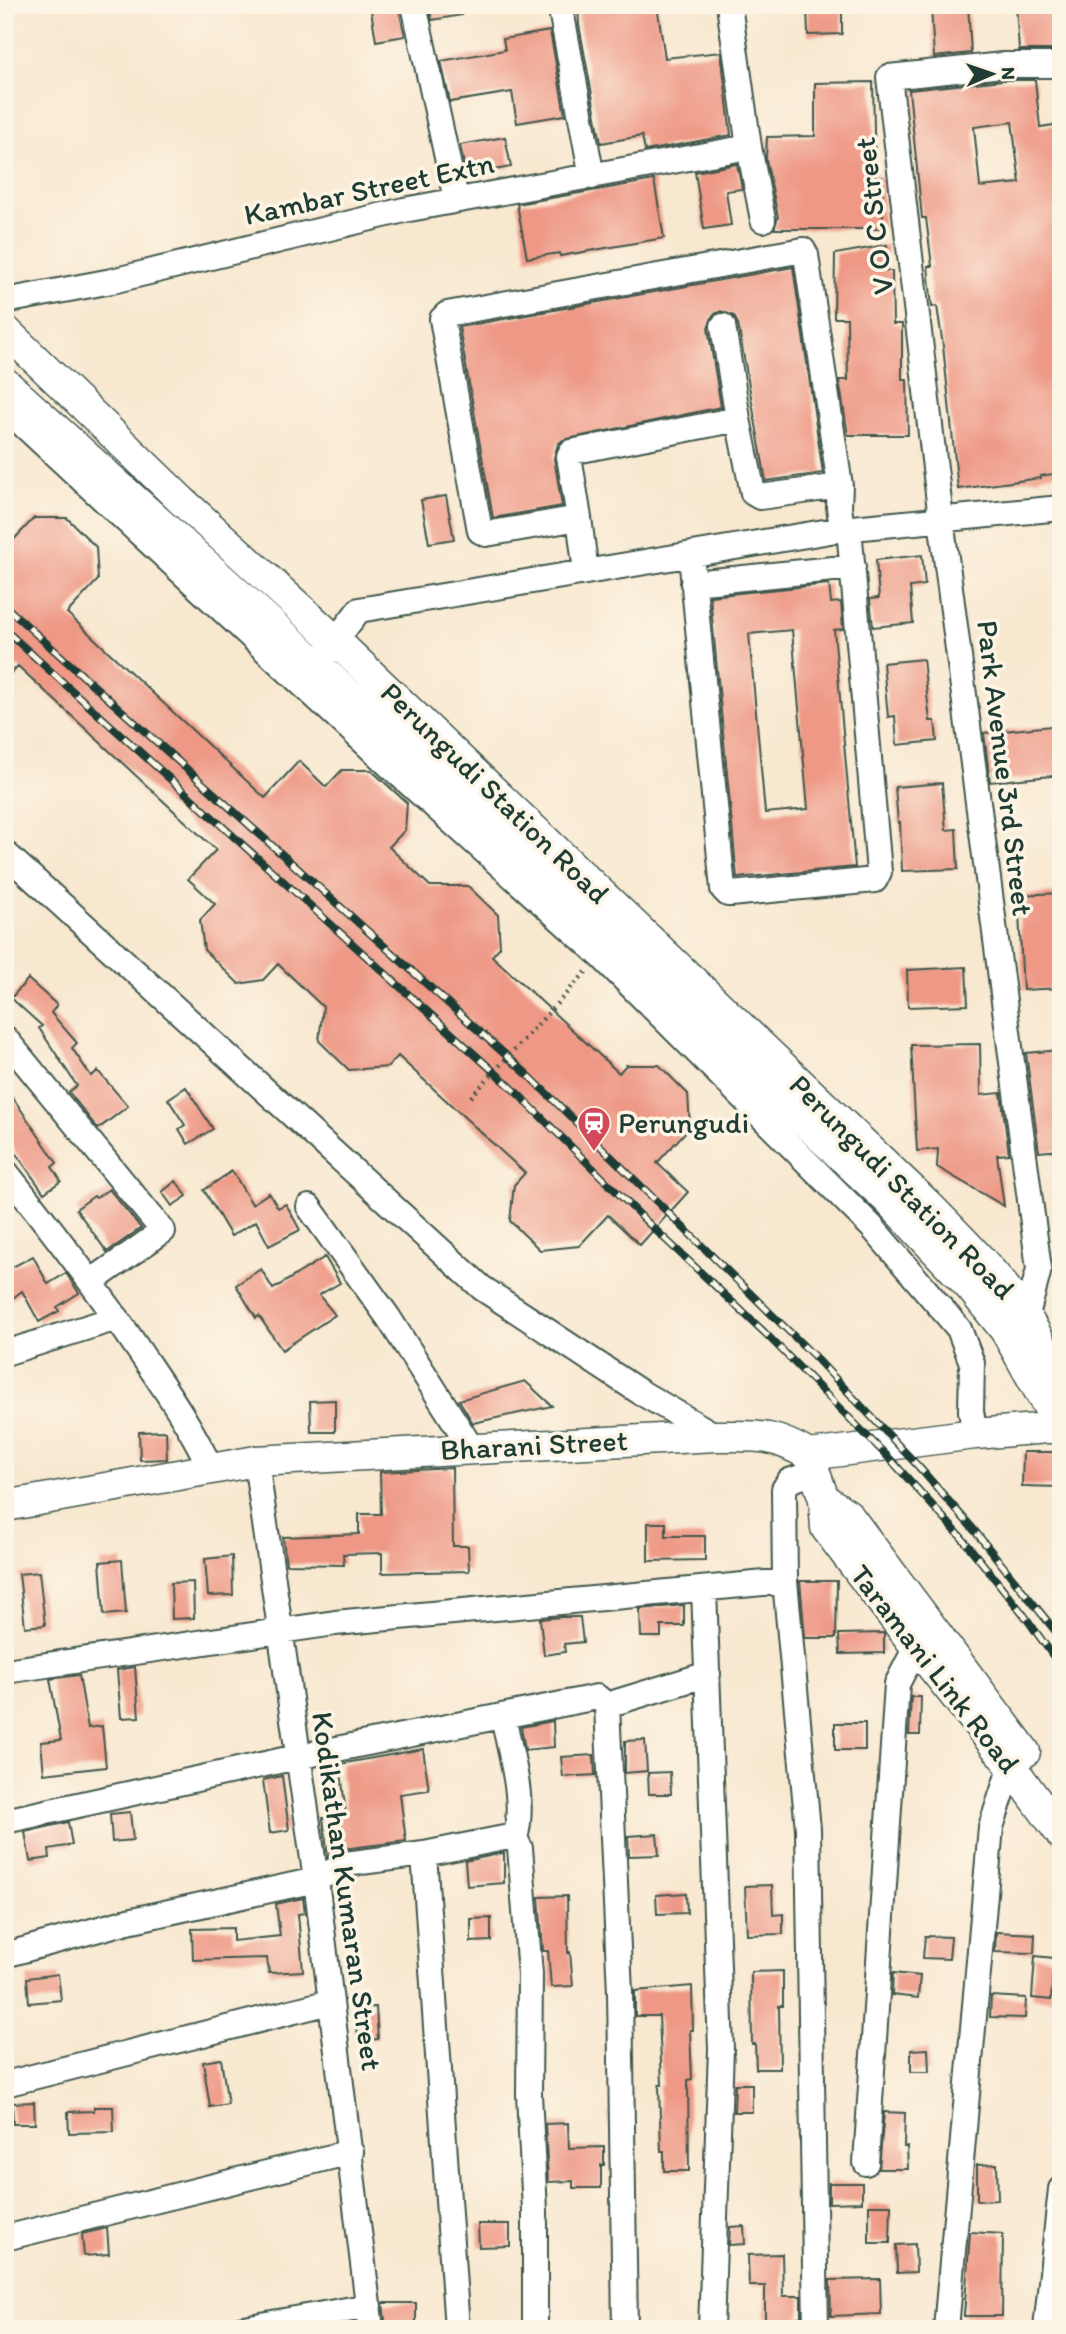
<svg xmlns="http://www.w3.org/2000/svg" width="1066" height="2334" font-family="Itim,sans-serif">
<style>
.building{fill:#ee9885;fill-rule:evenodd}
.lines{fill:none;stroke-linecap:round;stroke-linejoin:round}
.minor-casing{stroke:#40574b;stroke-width:28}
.tertiary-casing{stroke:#40574b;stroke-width:33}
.path{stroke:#40574b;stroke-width:4.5;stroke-dasharray:2 5;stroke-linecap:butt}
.minor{stroke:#fff;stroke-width:24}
.tertiary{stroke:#fff;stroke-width:30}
.rail-casing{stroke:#1f3d34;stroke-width:8}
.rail{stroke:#fcf5e5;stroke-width:5;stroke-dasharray:16;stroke-linecap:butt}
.labels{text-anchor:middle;stroke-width:7;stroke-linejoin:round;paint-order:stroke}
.street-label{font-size:30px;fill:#1f3d34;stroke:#fcf5e5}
.poi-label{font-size:30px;fill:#1f3d34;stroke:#fcf5e5;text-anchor:start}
</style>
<rect width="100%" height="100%" fill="#fcf5e5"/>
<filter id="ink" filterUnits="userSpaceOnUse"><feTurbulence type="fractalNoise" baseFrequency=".0143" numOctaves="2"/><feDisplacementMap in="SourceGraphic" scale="14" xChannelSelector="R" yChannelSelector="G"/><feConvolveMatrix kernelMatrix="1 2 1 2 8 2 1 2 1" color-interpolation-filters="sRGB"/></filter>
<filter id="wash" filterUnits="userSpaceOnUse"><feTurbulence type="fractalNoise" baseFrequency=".00686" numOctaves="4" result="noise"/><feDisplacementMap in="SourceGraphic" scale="28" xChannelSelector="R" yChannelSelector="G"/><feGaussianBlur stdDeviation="1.57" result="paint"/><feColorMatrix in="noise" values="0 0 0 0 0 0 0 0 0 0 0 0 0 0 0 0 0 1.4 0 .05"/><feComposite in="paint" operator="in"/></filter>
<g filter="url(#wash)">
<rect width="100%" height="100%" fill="#f8e8d0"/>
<g id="blocks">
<path class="building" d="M398 5 405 36 376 41 371 10Z
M429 5H461L462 15 432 20Z
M578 5H657L665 58 721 52 731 135 645 151 642 136 601 143 579 25Z
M807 5H842V34L808 35Z
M968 5 971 53 934 57 931 7Z
M1016 5H1061V50H1019Z
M550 31 565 115 517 123 512 92 450 102 441 61 505 50 503 39Z
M1004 80H1035L1040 127 1061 124V473L1040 476 1041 478 958 489 943 346 937 306 932 307 928 266H932L926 218H922L909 90ZM1012 122 1020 183 980 187 974 127Z
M873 82 875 177H882L883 229H774L778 217 766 159 767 137 815 136V83Z
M505 137 511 167 466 175 460 145Z
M737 164 742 189 726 191 731 225 704 229 695 172Z
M654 180 664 238 560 256 559 253 527 258 517 204Z
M887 245V271H892L893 324H902V379H907L908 435H848L839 380H848L847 318H834L835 254Z
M793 267 823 473 766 481 738 324 734 316 721 311 713 315 708 328 721 407 563 440 558 444 554 458 562 506 493 518 459 327Z
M446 496 454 539 429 543 421 500Z
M34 518H67L96 547 98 580 67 613 265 798 299 761 326 787 342 770H371L407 803 405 830 389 847 430 886H468L498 915 500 947 492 956 619 1073 626 1065H659L688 1094 690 1127 657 1163 688 1192 640 1245 608 1215 579 1246 540 1250 510 1221 514 1185 525 1173 398 1056 388 1067 349 1070 319 1041 323 1007 278 964 263 980 239 984 204 950 200 920 215 904 188 879 216 850 18 666 5 679V549Z
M922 555 925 585 910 587 913 623 873 627 870 599 879 598 876 560Z
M829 584 831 603 841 602 843 629 834 630 855 867 737 878 710 596ZM792 630 808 809 765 813 749 634Z
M923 659 930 721H935L937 741 897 745 895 716 888 717 883 663Z
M1061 725V775L990 782 984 733Z
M942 783 946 830 956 829 958 869 902 871 900 822 898 823 895 787Z
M1061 893V988L1023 990 1018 895Z
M966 967 968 1005 908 1007 907 970Z
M28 979 57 1005 51 1013 77 1043 72 1048 91 1076 98 1071 128 1106 98 1129 69 1092 77 1086 39 1028 42 1026 11 998Z
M980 1044 981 1095 1001 1093 1009 1154 997 1155 1004 1206 937 1167 938 1149 917 1151 911 1045Z
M1061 1050V1150L1039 1152 1026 1053Z
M5 1086 57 1163 52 1167 61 1181 44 1193 5 1138Z
M186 1087 213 1129 188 1144 179 1129 185 1125 168 1099Z
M232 1171 252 1204 269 1193 278 1208 286 1204 300 1230 269 1246 256 1221 231 1236 204 1190Z
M176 1181 187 1196 172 1206 162 1192Z
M109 1189 141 1228 107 1252 76 1209 94 1196 96 1198Z
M33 1256 48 1284 66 1273 79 1293 57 1307 59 1311 39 1322 22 1291 5 1304V1271Z
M325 1257 340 1283 319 1295 335 1315 282 1350 259 1316 256 1318 236 1285 261 1269 273 1289Z
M525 1381 552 1406 473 1423 459 1400Z
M335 1400V1432H311L310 1401Z
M166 1431 167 1459 140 1460 139 1432Z
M1023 1452H1061V1487L1022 1486Z
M452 1468 453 1546H468L469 1571 382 1573V1553L343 1554 344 1565 286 1564 283 1537 359 1534V1514H381L380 1472Z
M648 1523H666V1536H705V1560L648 1561Z
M232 1556 233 1595 208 1596 205 1559Z
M122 1560 126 1613 104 1615 100 1562Z
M39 1572 45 1625 25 1627 19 1574Z
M800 1581H837L836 1638H805Z
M193 1582 194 1618 172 1619 171 1583Z
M684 1605V1626H661V1637H641L640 1609Z
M561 1617H580L583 1642 564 1644 565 1652 544 1655 540 1619Z
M884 1633V1653L840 1654 839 1634Z
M135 1667 139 1717 121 1718 117 1670Z
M79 1675 88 1728 102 1726 106 1767 44 1774 41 1742 61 1740 50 1679Z
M911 1697H921L920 1735H909Z
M553 1721 554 1747 525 1750 521 1727Z
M835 1723H865V1750H835Z
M645 1740 647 1771 625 1773V1741Z
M423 1749 429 1790 400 1794 406 1841 343 1849 328 1857 323 1818 346 1815 340 1764Z
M594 1755 595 1775 563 1777 561 1757Z
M670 1772 671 1794H649L648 1773Z
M282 1776 289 1830 270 1833 263 1780Z
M130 1812 133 1840 112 1842 110 1814Z
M68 1822 72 1845 49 1849 50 1858 30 1861 25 1832Z
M657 1834 659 1855 629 1856 628 1836Z
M504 1853V1883L467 1886 465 1861Z
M772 1885 773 1915 783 1914V1934L747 1935 745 1886Z
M686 1893 687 1913 657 1914 656 1895Z
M567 1896 568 1953 570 1952 573 1986 551 1987 548 1951H543L539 1897Z
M303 1898 305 1913 298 1914 303 1971 269 1973 267 1958 193 1960 192 1929 233 1928V1941L280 1936 276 1904Z
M491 1918V1941L471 1942V1919Z
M996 1932 1035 1934 1034 1953 995 1952Z
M925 1936 951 1937 949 1959 923 1958Z
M1035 1956 1054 1958 1051 2000 1032 1998Z
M783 1971V2006H779L780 2069H756L755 2044H752L751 1972Z
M893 1973 920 1976 918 1998 892 1995Z
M58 1974 61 2000 29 2003 27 1978Z
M692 1986 693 2030H690L692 2079 688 2080 689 2171H664V2151H661L659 2085H662L659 2016H635V1991Z
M991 1996 1026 1998 1025 2018 990 2017Z
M376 2007 378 2039 358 2040 356 2008Z
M928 2049 929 2072H911V2050Z
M221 2059 228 2104 210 2107 203 2062Z
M735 2084H752V2112H734Z
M34 2102 35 2124H13L12 2103Z
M94 2107H113L114 2132 69 2133 68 2112 94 2111Z
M884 2112 905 2113 904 2147H907L908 2169H879Z
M568 2123 569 2148 604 2147V2165H601V2188H573V2181L548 2182 545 2124Z
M997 2164 998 2200 977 2201V2165Z
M829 2183H862V2202L829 2203Z
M869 2205H891L890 2243H869Z
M478 2224H510V2246L479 2247Z
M744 2226 745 2244 729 2245 730 2227Z
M107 2228 109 2254 84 2256 82 2234Z
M970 2232 1003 2234 1002 2316H964Z
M915 2244 916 2272 897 2273 896 2245Z
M782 2254 783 2296H801V2317H798V2329H765V2286H749L748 2255Z
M880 2279 881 2314 831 2316 830 2280Z
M383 2303H416V2329H386Z"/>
</g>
</g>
<g filter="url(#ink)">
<use href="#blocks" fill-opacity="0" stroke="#40574b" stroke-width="2"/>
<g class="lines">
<defs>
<path id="minor" d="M414 5 456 199
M560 5 592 177
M729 5 749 147 763 220
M5 301 112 281 404 210 749 147
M723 326 738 419 753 493 760 497 840 486
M5 408 392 768 600 955 872 1227 959 1329 972 1363 971 1411 975 1434
M579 518 569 456 571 452 738 419
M691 555 723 889 728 894H731L875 880 879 872 849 528
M586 572 579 518 486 534 480 531 442 319 447 314 803 250 806 255 840 486 839 507 842 529
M693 583 853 567
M325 654 359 610 842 529 1061 508
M5 853 482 1288 640 1392 716 1436
M5 1038 163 1231 92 1281
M5 1171C53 1231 99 1291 142 1355 167 1392 193 1429 211 1470
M309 1207 388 1317 472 1449
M1027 1315 1039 1269 941 519 889 77 1003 65H1061
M5 1353 117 1318
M256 1461 316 1880 371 2329
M815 1472 789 1481 784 1489 785 1581 808 1829 816 2329
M704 1589 721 2049 711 2329
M5 1671 335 1623 785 1581
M607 1705 708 1674
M503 1716C510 1754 526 1800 515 1838
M5 1821 297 1757 597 1697 607 1705 620 1992 625 2329
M424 1854 457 2329
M5 1955 128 1921 316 1880 345 1864 424 1854 504 1838H515L520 1848 530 1974 529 2094 535 2211V2329
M5 2084 330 2002
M866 2163 897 1684 916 1647
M5 2238 351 2152
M239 2329 369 2306
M946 2329 991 1827 1011 1766
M1046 2329 1061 2189"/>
<path id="tertiary" d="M5 330 182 501 336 641 927 1204C978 1256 1029 1303 1054 1374 1060 1389 1058 1410 1059 1427
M5 383 316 664 887 1199 971 1288 1005 1330 1055 1419
M809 1455 824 1499 826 1528 916 1647 1011 1766 1061 1834
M824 1499 847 1514 1025 1752
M5 1506 256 1461 716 1436C758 1436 771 1433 809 1455L975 1434 1061 1427"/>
</defs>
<use href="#minor" class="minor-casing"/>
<use href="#tertiary" class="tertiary-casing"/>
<path class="path" d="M471 1097 586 972"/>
<use href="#minor" class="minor"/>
<use href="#tertiary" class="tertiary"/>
<defs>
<path id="rail" d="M5 606 528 1075 814 1356 918 1466 974 1530 1061 1638
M5 630 512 1088 645 1220 764 1332 891 1460 962 1538 1024 1615 1061 1667"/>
</defs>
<use href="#rail" class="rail-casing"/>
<use href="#rail" class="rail"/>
</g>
</g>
<defs>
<symbol id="station-pin" viewBox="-11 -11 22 30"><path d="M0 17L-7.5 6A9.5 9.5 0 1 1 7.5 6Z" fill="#d1495b" stroke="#fcf5e5"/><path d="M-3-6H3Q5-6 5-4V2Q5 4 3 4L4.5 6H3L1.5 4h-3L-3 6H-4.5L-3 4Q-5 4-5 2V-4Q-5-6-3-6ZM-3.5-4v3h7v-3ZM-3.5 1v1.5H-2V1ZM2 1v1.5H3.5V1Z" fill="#fff"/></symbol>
</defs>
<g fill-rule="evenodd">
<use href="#station-pin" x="575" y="1104" width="38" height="52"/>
</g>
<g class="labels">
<g class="street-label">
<text transform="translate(369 189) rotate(-12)" y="10">Kambar Street Extn</text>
<text transform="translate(874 216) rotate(-97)" y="10">V O C Street</text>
<text transform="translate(1005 768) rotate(83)" y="10">Park Avenue 3rd Street</text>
<text transform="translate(495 793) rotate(44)" y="10">Perungudi Station Road</text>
<text transform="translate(902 1187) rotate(45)" y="10">Perungudi Station Road</text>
<text transform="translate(534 1445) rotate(-3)" y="10">Bharani Street</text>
<text transform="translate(935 1669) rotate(52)" y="10">Taramani Link Road</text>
<text transform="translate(347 1891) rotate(82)" y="10">Kodikathan Kumaran Street</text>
</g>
<g class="poi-label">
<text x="618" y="1133">Perungudi</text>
</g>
</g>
<rect width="1066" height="2334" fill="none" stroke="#fcf5e5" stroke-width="28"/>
<g transform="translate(992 74) rotate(88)" stroke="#fcf5e5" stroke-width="5" paint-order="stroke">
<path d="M0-5L12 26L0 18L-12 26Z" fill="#1f3d34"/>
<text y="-10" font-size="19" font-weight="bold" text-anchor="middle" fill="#1f3d34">N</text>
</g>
</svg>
